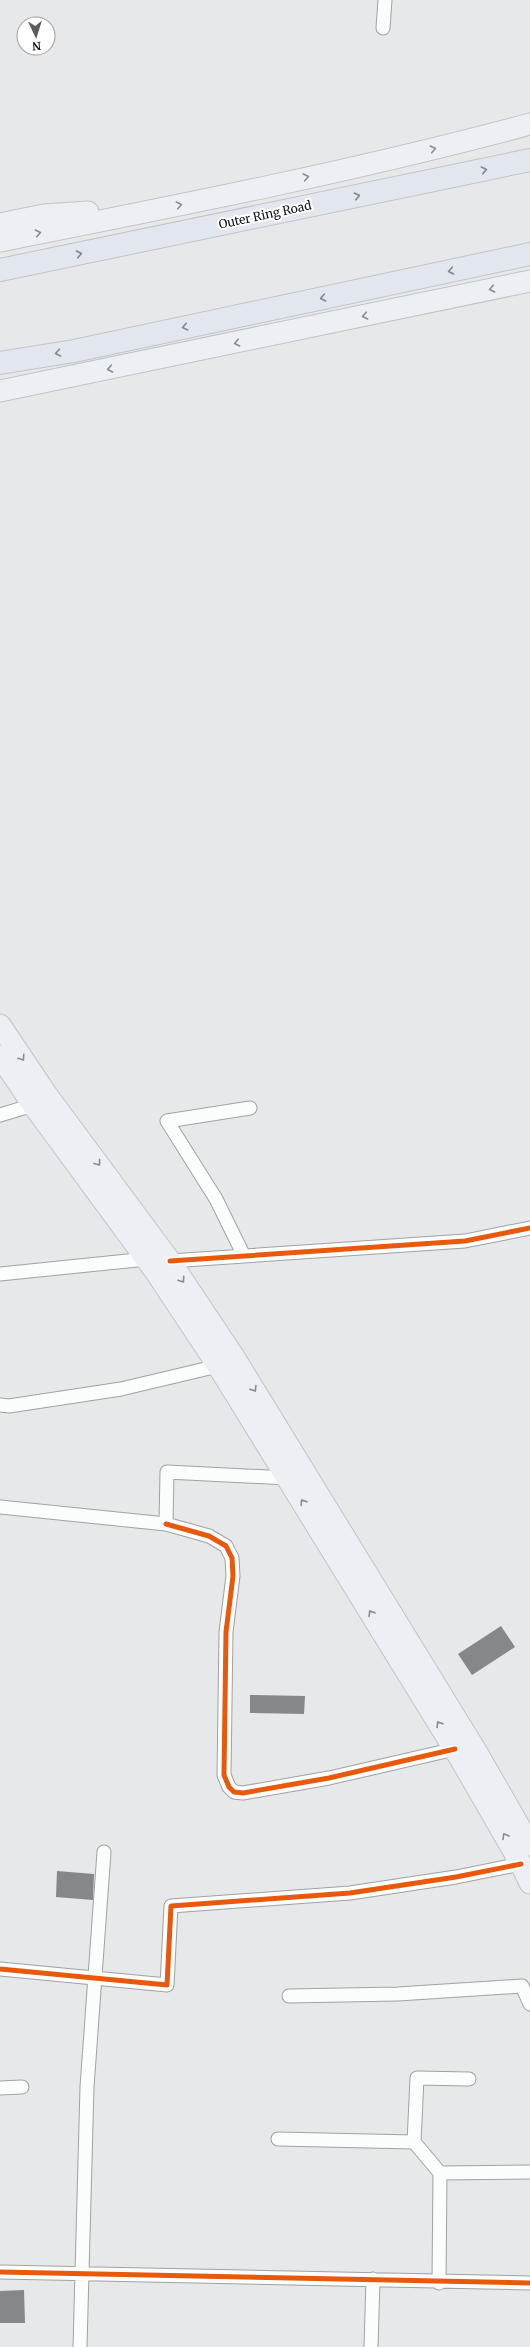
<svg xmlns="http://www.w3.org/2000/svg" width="530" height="2347" font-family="Merriweather,serif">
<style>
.building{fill:#858788}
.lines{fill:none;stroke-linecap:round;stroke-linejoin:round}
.street-casing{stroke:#a0a1a2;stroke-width:15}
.primary-casing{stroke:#c2c3c4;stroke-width:23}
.highway-casing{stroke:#c2c3c4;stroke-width:24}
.street{stroke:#fbfcfc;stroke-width:13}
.primary{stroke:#ecf0f4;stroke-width:21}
.highway{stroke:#e2e7ef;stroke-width:22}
.cycleway-casing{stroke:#fff;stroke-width:8}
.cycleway{stroke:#e8590c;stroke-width:5}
.oneway{stroke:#898b8e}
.oneway2{stroke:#83868b}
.labels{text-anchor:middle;stroke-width:4;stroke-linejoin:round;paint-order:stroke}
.street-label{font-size:12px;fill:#0f1011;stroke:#fff}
</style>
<rect width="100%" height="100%" fill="#e6e8ea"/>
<path class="building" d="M501 1626 515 1647 472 1675 458 1654Z
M250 1695 305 1696 304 1714 250 1713Z
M57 1871 94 1874 93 1900 56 1897Z
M24 2290 25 2323H0V2291Z"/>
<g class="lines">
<defs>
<path id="street" d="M383 28 385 0
M0 1115 33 1105
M244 1256 216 1199 167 1121 250 1108
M170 1261 465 1241 530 1228
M0 1274 147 1259
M0 1405 9 1406 121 1389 218 1366 224 1363
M0 1507 166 1524 167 1472 288 1478
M166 1524 209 1536 226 1546 232 1558 233 1576 226 1632 224 1775 229 1787 234 1792 243 1793 329 1778 455 1749
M0 1969 167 1985 171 1906 350 1893 456 1877 521 1864
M289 1996 398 1994 522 1986 530 2004
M0 2088 22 2087
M278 2139 414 2142 440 2173
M414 2142 417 2078 469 2079
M0 2272 530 2283
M439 2283 440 2173 530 2172
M80 2347 87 2087 104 1852
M371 2347 373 2279"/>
<path id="primary" d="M0 224 44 215 88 212
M0 241C177 206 355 171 530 124
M0 391 530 281
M0 1025 47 1095 170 1261 234 1357 476 1751 530 1845
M0 1056 33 1105 155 1271 218 1366 461 1760 521 1864 530 1883"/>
<path id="highway" d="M0 270 530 160
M0 363 74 351 530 254"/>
</defs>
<use href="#street" class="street-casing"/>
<use href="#primary" class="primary-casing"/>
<use href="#highway" class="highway-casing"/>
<use href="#street" class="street"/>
<use href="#primary" class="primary"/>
<use href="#highway" class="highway"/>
<defs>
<path id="cycleway" d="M170 1261 465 1241 530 1228
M166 1524 209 1536 226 1546 232 1558 233 1576 226 1632 224 1775 229 1787 234 1792 243 1793 329 1778 455 1749
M0 1969 167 1985 171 1906 350 1893 456 1877 521 1864
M0 2272 530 2283"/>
</defs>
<use href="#cycleway" class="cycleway-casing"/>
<use href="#cycleway" class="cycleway"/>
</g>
<defs><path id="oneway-chevron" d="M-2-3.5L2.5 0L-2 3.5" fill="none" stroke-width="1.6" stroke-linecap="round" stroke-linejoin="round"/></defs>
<g class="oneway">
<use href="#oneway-chevron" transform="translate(433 149) rotate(-12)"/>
<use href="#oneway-chevron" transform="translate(306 177) rotate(-12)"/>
<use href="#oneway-chevron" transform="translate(179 205) rotate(-12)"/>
<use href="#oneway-chevron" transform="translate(38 233) rotate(-11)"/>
<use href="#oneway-chevron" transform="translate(492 289) rotate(168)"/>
<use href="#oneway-chevron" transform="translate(365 316) rotate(168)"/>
<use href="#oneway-chevron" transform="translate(237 343) rotate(168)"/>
<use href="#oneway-chevron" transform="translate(110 369) rotate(168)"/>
<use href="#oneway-chevron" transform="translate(22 1058) rotate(56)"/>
<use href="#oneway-chevron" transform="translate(98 1163) rotate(53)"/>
<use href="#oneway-chevron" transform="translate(182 1280) rotate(56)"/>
<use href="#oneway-chevron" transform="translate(254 1389) rotate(58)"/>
<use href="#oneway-chevron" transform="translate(303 1502) rotate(-122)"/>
<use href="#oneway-chevron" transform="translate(371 1613) rotate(-122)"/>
<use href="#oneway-chevron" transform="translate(439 1724) rotate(-122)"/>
<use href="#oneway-chevron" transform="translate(505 1836) rotate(-120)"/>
</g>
<g class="oneway2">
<use href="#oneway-chevron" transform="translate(484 170) rotate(-12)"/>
<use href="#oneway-chevron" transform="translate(357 196) rotate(-12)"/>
<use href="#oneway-chevron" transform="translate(79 254) rotate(-12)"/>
<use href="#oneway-chevron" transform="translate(451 271) rotate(168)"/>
<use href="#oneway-chevron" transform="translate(323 298) rotate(168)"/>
<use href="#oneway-chevron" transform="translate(185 327) rotate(168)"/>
<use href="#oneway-chevron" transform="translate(58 353) rotate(170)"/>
</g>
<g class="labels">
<g class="street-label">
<text transform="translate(265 215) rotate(-12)" y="4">Outer Ring Road</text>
</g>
</g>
<g transform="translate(36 36) rotate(176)"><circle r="19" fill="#ffffff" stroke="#9f9fa0"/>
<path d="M0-3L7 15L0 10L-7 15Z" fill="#5a5c5d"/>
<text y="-6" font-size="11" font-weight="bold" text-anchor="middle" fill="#0f1011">N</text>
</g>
</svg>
